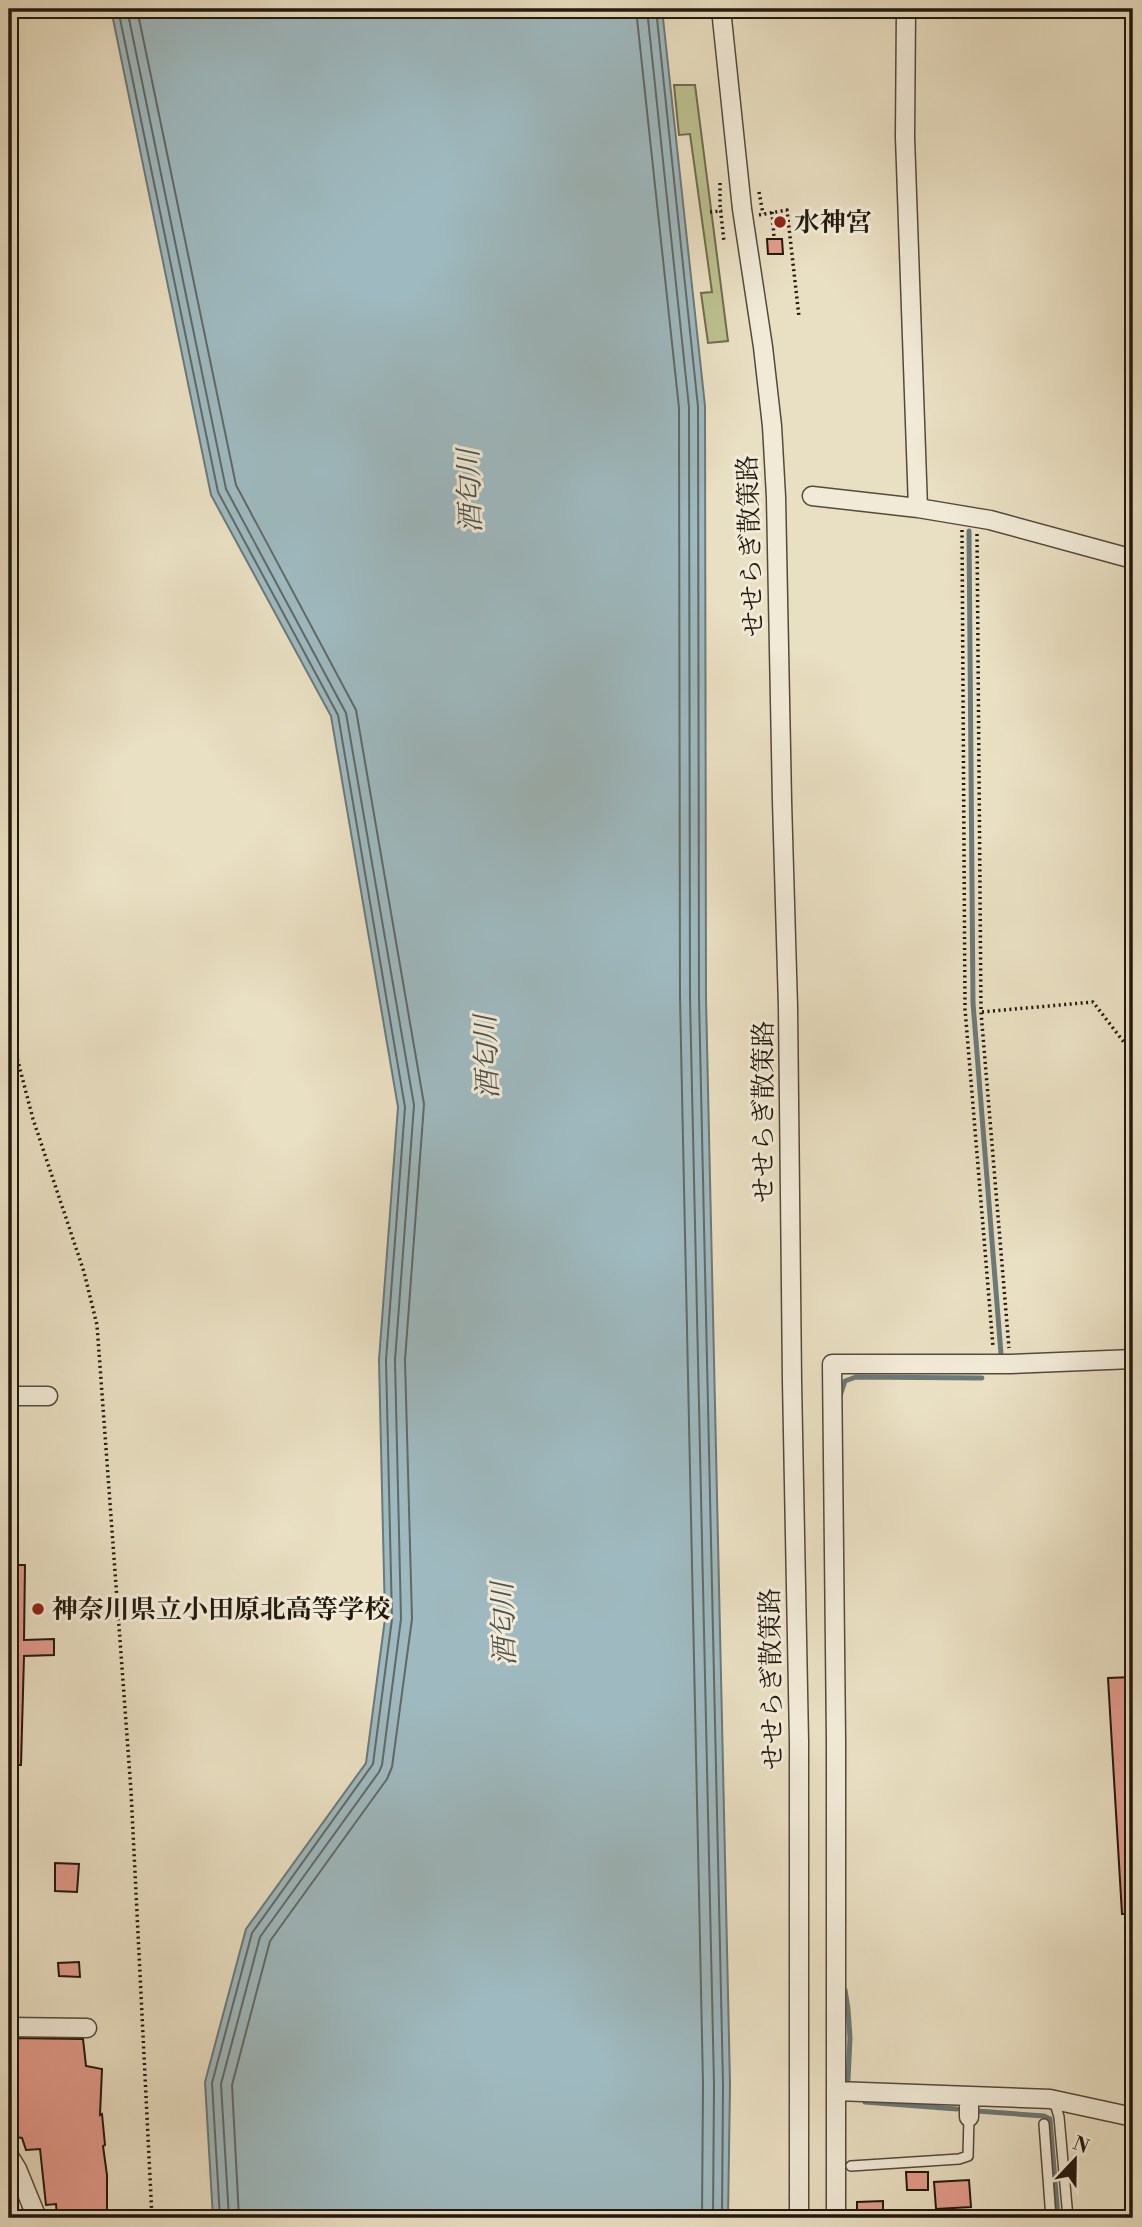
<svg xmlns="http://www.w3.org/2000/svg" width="1142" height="2227" font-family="'Libre Bodoni','Noto Serif JP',serif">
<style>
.green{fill:#bcc08f;stroke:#6f6c4e;stroke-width:2}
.water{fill:#9eb9bf;stroke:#6c7978;stroke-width:2}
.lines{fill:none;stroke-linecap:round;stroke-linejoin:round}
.shore{stroke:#606966;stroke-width:2}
.stream{stroke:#6c7978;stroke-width:5}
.building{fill:#e39b8c;stroke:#22190e;stroke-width:2}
.lane-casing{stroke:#544a3b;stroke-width:12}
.street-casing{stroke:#544a3b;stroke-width:21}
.path{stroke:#22190e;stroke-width:3.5;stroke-dasharray:2 3.5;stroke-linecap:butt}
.lane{stroke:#f1ead7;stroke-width:9}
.street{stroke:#f1ead7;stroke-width:18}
.poi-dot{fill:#8f2418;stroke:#f1ead7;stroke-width:2.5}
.labels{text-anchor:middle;stroke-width:6;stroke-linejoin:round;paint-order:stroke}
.poi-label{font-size:26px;font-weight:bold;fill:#22190e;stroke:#f1ead7;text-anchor:start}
.street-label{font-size:26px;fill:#22190e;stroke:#f1ead7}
.water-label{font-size:28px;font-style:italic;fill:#4d514c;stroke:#f1ead7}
</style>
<rect width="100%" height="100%" fill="#e9dfc2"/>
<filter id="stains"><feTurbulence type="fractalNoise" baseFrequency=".00286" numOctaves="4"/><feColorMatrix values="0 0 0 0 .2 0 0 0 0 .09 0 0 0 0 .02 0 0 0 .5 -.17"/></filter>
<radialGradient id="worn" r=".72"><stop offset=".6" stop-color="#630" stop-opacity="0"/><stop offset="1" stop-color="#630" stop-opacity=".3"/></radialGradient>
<path class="green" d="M674 85H695L728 341 708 343 701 293 712 292 690 134 679 135Z"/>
<path class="water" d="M111 9H662L705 406 706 998 730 2084 728 2218H213L205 2082 246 1929 366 1763 385 1619 379 1360 398 1107 331 716 211 495Z"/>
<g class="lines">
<path class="shore" d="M118 9 218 492 338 715 405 1107 386 1360 392 1619 373 1764 252 1933 212 2083 220 2218
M127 9 226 489 346 713 414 1105 395 1360 401 1619 382 1765 379 1772 260 1937 221 2084 229 2218
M137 9 236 485 356 710 424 1104 405 1360 412 1619 392 1767 387 1779 270 1941 232 2085 239 2218
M636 9 679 408 680 998 703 2084 702 2218
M647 9 689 407 690 998 714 2084 713 2218
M656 9 698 407 699 998 723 2084 722 2218"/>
<path class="stream" d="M969 531 973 1003 1001 1354
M840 1396 845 1381 856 1377 982 1378
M845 1990 848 2009 850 2038 848 2080
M865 2102 957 2109
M977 2111 1044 2116 1050 2119 1058 2218"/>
</g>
<path class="building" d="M767 239H782L783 254H768Z
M9 1565H25L24 1640 54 1639V1655L24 1656 21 1765H9Z
M1133 1677V1914H1122L1108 1678Z
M55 1863 79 1864 77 1892 55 1891Z
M79 1962 80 1977 59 1976 58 1963Z
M9 2038 83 2039 86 2066 102 2069 100 2115 102 2114 105 2145 103 2146 107 2175V2218H57L56 2204 46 2205 40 2149 26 2150 22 2138 16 2137 15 2107 9 2108V2087L12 2086Z
M906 2172H928V2190H907Z
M969 2180 971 2207 936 2209 934 2182Z
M883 2201V2218H857V2202Z"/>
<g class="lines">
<defs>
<path id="lane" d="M1054 2100 1059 2117 1068 2218
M1044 2124 1051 2218
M851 2166 959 2159 968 2156 969 2117"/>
<path id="street" d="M721 9 742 209 763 347 772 426 776 497 782 801 788 1007 792 1381 799 1741V2218
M906 9 905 137 918 508 990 520 1133 559
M812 496 918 508
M9 1396H48
M9 2027 87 2028
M836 2091 1050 2099 1133 2117
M969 2117V2096
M9 2156 17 2169 37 2218
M836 2218V1740L832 1364H1010L1133 1359"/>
</defs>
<use href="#lane" class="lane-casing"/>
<use href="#street" class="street-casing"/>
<path class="path" d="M720 183V205L724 242
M759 192 763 214
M710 212 722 211
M772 212 774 237
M759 215 787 210 799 317
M962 530 965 1009 993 1347
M977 534 981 1012 1009 1348
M982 1012 1093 1002 1133 1054
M9 1027 33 1119 84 1272 97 1325 131 1791 152 2218"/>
<use href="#lane" class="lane"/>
<use href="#street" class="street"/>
</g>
<g class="poi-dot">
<circle cx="780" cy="222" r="7"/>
<circle cx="38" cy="1609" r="7"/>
</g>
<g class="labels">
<g class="poi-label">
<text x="794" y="231">水神宮</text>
<text x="52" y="1618">神奈川県立小田原北高等学校</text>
</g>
<g class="street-label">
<text transform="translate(750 546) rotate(-92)" y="9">せせらぎ散策路</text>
<text transform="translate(763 1112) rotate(-90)" y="9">せせらぎ散策路</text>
<text transform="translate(771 1679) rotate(-91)" y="9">せせらぎ散策路</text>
</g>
<g class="water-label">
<text transform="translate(469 491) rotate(-92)" y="10">酒匂川</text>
<text transform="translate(486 1057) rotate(-92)" y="10">酒匂川</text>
<text transform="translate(503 1624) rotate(-92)" y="10">酒匂川</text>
</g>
</g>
<rect width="1142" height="2227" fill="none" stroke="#e9dfc2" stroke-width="35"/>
<rect x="10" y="10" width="1121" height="2206" fill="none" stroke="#22190e" stroke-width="3.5"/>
<rect x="18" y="18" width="1107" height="2192" fill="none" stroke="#22190e" stroke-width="2"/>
<g transform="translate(1075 2160) rotate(22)" stroke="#f1ead7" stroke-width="5" paint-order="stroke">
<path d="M0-5L12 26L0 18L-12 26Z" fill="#22190e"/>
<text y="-10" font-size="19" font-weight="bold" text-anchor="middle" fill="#22190e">N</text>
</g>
<rect width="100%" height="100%" filter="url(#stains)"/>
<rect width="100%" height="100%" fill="url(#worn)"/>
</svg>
